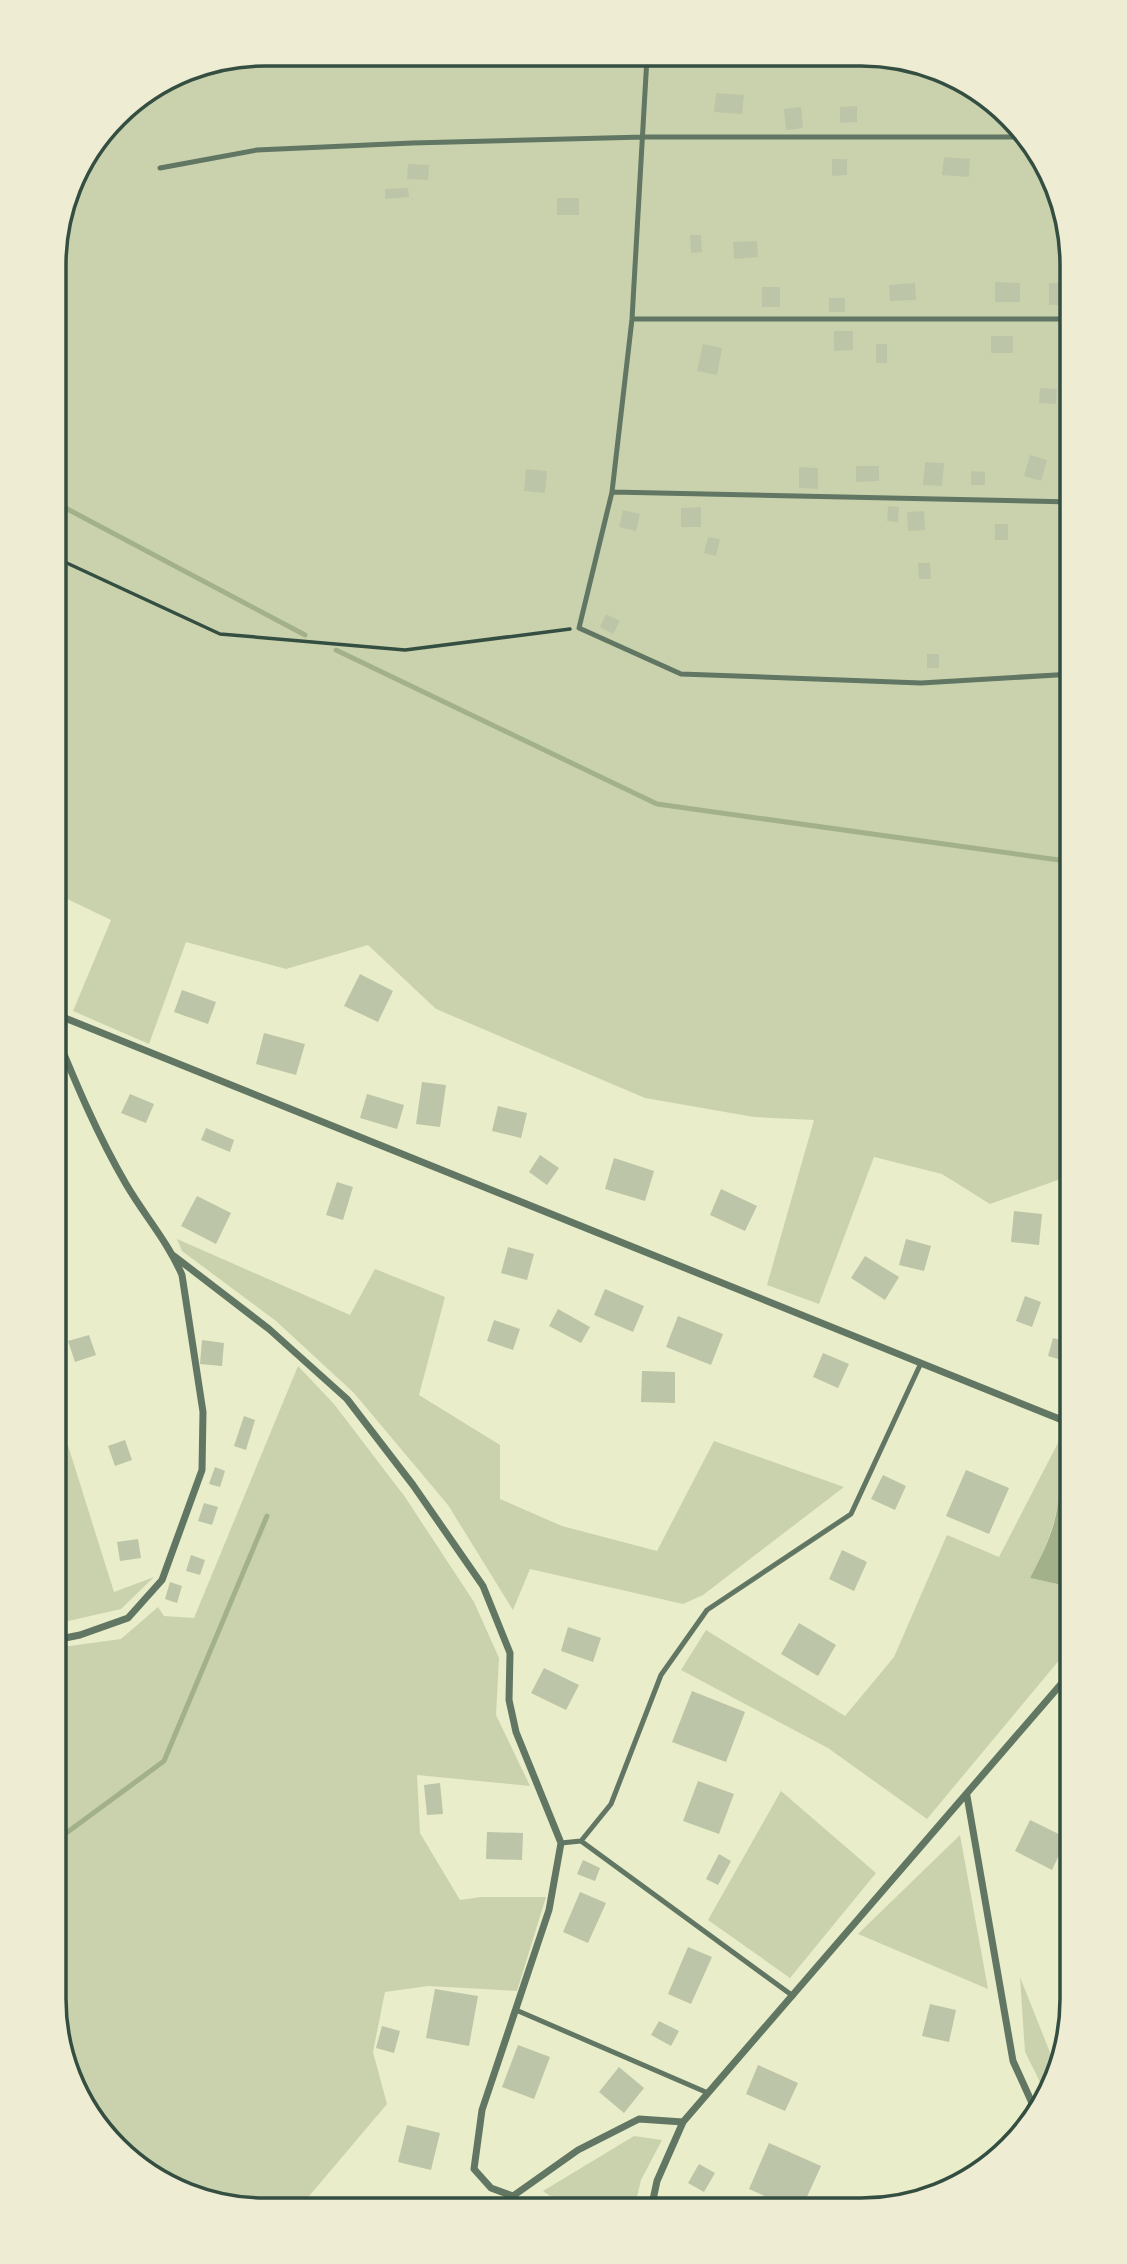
<svg xmlns="http://www.w3.org/2000/svg" width="1127" height="2264" font-family="'Open Sans',sans-serif">
<style>
.green{fill:#cad2ad}
.water{fill:#a3b18a}
.lines{fill:none;stroke-linecap:round;stroke-linejoin:round}
.stream{stroke:#a3b18a;stroke-width:5}
.building{fill:#bcc5a7}
.path{stroke:#344e41;stroke-width:3.5}
.service{stroke:#617663;stroke-width:5}
.minor{stroke:#617663;stroke-width:7}
.rim{fill:none;stroke:#344e41;stroke-width:3.5}
</style>
<rect width="100%" height="100%" fill="#e9edc9"/>
<path class="green" d="M265 54 902 58 1001 107 1062 198 1073 265 1072 1175 990 1204 942 1174 874 1157 819 1304 767 1285 814 1120 754 1117 645 1098 436 1009 368 945 286 969 186 942 149 1044 73 1011 111 920 55 893 56 238 76 172 126 107 185 70Z
M177 1239 350 1315 375 1269 445 1297 419 1395 500 1445V1499L562 1526 657 1551 714 1441 844 1487 703 1595 683 1604 530 1569 513 1610 448 1505 354 1393 276 1321 182 1251Z
M298 1366 334 1404 405 1497 474 1602 499 1658 496 1715 530 1786 417 1775 420 1833 460 1900 481 1897H546L517 1991 428 1986 385 1992 373 2052 387 2104 299 2208H237L172 2188 126 2158 65 2066 54 1999 55 1648 121 1639 158 1607 164 1616 194 1618Z
M55 1404 114 1592 154 1577 121 1609 55 1624Z
M1072 1436V1500L1058 1502C1054 1530 1043 1553 1030 1578L1062 1585 1072 1584V1633L1061 1658 927 1819 828 1748 681 1670 706 1630 845 1716 894 1657 947 1535 999 1557 1060 1439Z
M781 1791 876 1873 790 1978 708 1920Z
M960 1835 988 1989 858 1934Z
M1020 1977 1055 2065 1059 2069 1057 2079 1047 2096 1025 2052Z
M634 2136 662 2140 641 2180 634 2209H568L543 2191Z"/>
<path class="water" d="M1072 1500V1584L1062 1585 1030 1578C1043 1553 1055 1530 1058 1502Z"/>
<g class="lines">
<path class="stream" d="M56 503 305 635
M336 650 657 804 1073 862
M54 1842 164 1761 267 1516"/>
</g>
<path class="building" d="M716 93 744 95 742 114 714 112Z
M857 106V122L840 123V107Z
M801 107 803 128 786 130 784 109Z
M944 157 970 159 969 177 942 175Z
M832 159H847V175L832 176Z
M408 164 429 165 428 180 407 179Z
M408 188 409 197 385 199V189Z
M557 198H579V215H557Z
M690 235H701L702 252 691 253Z
M757 241 758 257 734 259 733 242Z
M995 282 1020 283V302H995Z
M915 283 916 300 890 301 889 285Z
M1049 283H1069V305H1049Z
M762 287H780V307H762Z
M829 298H845V312H829Z
M834 331H853V350L834 351Z
M991 336H1013V353H991Z
M703 344 722 348 717 375 697 371Z
M876 344H887V363H876Z
M1040 388 1057 389 1056 404 1039 403Z
M1030 455 1047 460 1041 481 1024 476Z
M925 462 944 463 942 486 923 485Z
M856 466H879V481L856 482Z
M799 467 818 468V489L799 488Z
M526 469 547 471 545 493 524 491Z
M971 471 985 472V485H971Z
M888 506 899 507 898 522 887 521Z
M701 507V527H681V508Z
M623 510 640 514 636 531 619 527Z
M924 511 925 530 908 531 907 512Z
M995 524H1008V540H995Z
M708 537 720 539 716 556 704 553Z
M918 563H930L931 579H919Z
M606 614 620 621 613 634 600 627Z
M927 654H939V668H927Z
M360 974 393 991 378 1022 344 1006Z
M182 990 216 1002 208 1024 174 1012Z
M264 1033 305 1044 296 1075 256 1064Z
M422 1082 446 1085 440 1127 416 1124Z
M130 1094 154 1104 146 1123 121 1113Z
M367 1094 404 1105 397 1129 360 1118Z
M498 1106 527 1113 521 1138 492 1131Z
M206 1128 234 1140 230 1152 201 1140Z
M61 1144 64 1165 55 1167V1145Z
M540 1155 559 1168 547 1185 529 1172Z
M614 1158 654 1171 645 1201 605 1189Z
M337 1182 353 1187 343 1220 326 1215Z
M721 1189 757 1206 745 1231 710 1215Z
M197 1196 231 1213 216 1244 181 1226Z
M1014 1211 1042 1214 1039 1245 1011 1242Z
M55 1232H61L59 1260H55Z
M906 1239 931 1246 924 1271 899 1265Z
M508 1247 534 1254 527 1280 501 1273Z
M865 1256 899 1277 885 1300 851 1278Z
M605 1289 644 1306 633 1332 594 1315Z
M1025 1296 1041 1302 1032 1327 1016 1321Z
M558 1309 590 1327 581 1343 549 1326Z
M678 1316 723 1334 711 1365 666 1347Z
M494 1320 520 1329 513 1350 487 1341Z
M89 1335 96 1355 75 1362 68 1341Z
M1053 1338 1072 1343 1068 1362 1048 1356Z
M202 1340 224 1343 222 1366 200 1364Z
M823 1353 849 1364 838 1388 813 1377Z
M642 1371 675 1372V1403L641 1402Z
M244 1416 255 1420 246 1450 234 1446Z
M125 1440 132 1460 115 1466 108 1446Z
M215 1467 225 1471 220 1487 209 1484Z
M966 1470 1009 1488 989 1534 946 1516Z
M883 1475 906 1486 895 1510 871 1499Z
M204 1503 218 1507 212 1525 198 1521Z
M138 1539 141 1558 120 1561 117 1542Z
M842 1550 867 1562 854 1591 829 1579Z
M191 1555 205 1560 200 1575 186 1571Z
M170 1582 182 1586 177 1603 165 1599Z
M799 1623 836 1645 818 1676 781 1654Z
M568 1627 601 1638 593 1662 561 1651Z
M544 1668 579 1685 566 1710 531 1693Z
M692 1691 745 1712 726 1762 672 1742Z
M698 1781 734 1794 719 1834 683 1821Z
M440 1783 443 1814 427 1815 424 1785Z
M1030 1820 1067 1838 1052 1870 1015 1851Z
M487 1832 523 1833 522 1860 486 1859Z
M719 1854 731 1861 718 1885 706 1879Z
M583 1860 600 1868 595 1881 577 1874Z
M580 1892 606 1903 588 1943 563 1932Z
M1062 1935 1072 1936V1958L1059 1957Z
M688 1947 712 1957 691 2004 668 1994Z
M435 1989 478 1996 469 2046 426 2038Z
M930 2004 956 2010 949 2042 922 2036Z
M659 2021 679 2031 671 2046 651 2035Z
M382 2026 400 2031 394 2053 376 2048Z
M518 2045 550 2057 534 2099 502 2087Z
M758 2065 798 2083 785 2111 746 2094Z
M619 2067 644 2088 624 2113 599 2092Z
M407 2125 440 2133 431 2170 398 2162Z
M769 2143 821 2166 801 2210H795L749 2189Z
M699 2164 715 2173 704 2192 688 2183Z"/>
<g class="lines">
<path class="path" d="M56 558 220 634 405 650 570 629"/>
<path class="service" d="M647 57 632 319 612 492 579 628 681 674 921 683 1073 674
M160 168 257 150 412 143 644 137H1021
M632 319H1073
M612 492 1073 502
M581 1841 793 1996
M561 1843 581 1841 611 1804 661 1675 707 1610 851 1514 921 1363
M516 2010 708 2093"/>
<path class="minor" d="M55 1014 1072 1424
M174 1256 269 1329 347 1399 413 1485 483 1586 510 1653 509 1700 516 1732 561 1843 549 1910 482 2110 474 2169 491 2188 513 2196
M55 1640 80 1635 128 1618 162 1580 202 1470 203 1412 182 1275C168 1242 144 1215 126 1184 98 1136 76 1084 55 1032
M967 1796 1013 2061 1037 2114
M504 2209 513 2196 578 2150 639 2119 683 2122
M651 2209 657 2181 683 2122 1068 1676 1072 1666"/>
</g>
<path d="M0 0H1127V2264H0ZM265 66H861A199 199 0 0 1 1060 265V1999A199 199 0 0 1 861 2198H265A199 199 0 0 1 66 1999V265A199 199 0 0 1 265 66Z" fill="#eeecd3" fill-rule="evenodd"/>
<path class="rim" d="M265 66H861A199 199 0 0 1 1060 265V1999A199 199 0 0 1 861 2198H265A199 199 0 0 1 66 1999V265A199 199 0 0 1 265 66Z"/>
</svg>
